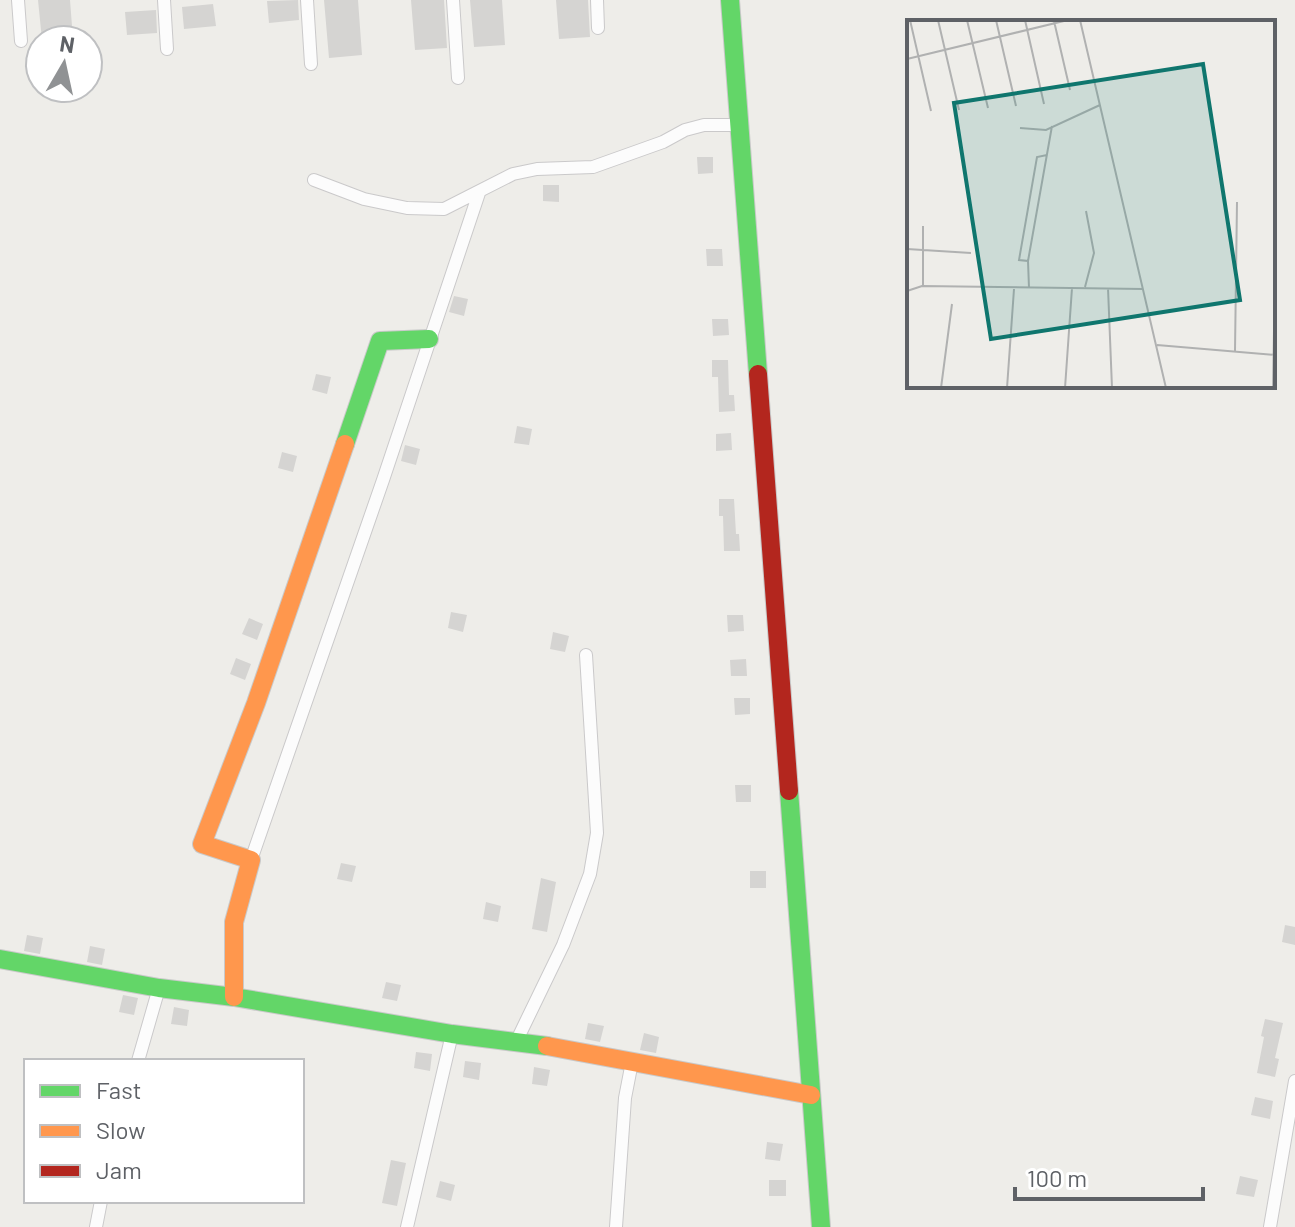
<svg xmlns="http://www.w3.org/2000/svg" width="1295" height="1227" font-family="Barlow,sans-serif">
<style>
.building{fill:#d5d4d2}
.lines{fill:none;stroke-linecap:round;stroke-linejoin:round}
.street-casing{stroke:#cac9ca;stroke-width:14}
.fast-casing{stroke:#c9c9c9;stroke-width:20}
.slow-casing{stroke:#c9c9c9;stroke-width:20}
.jam-casing{stroke:#c9c9c9;stroke-width:20}
.street{stroke:#fcfcfc;stroke-width:12}
.fast{stroke:#63d668;stroke-width:18}
.slow{stroke:#ff974d;stroke-width:18}
.jam{stroke:#b3261e;stroke-width:18}
.inset-road{fill:none;stroke:#b0b1b1;stroke-width:2}
.view{fill:#0f766e;fill-opacity:0.15;stroke:#0f766e;stroke-width:4}
.inset-edge{fill:none;stroke:#5e6166;stroke-width:4}
</style>
<rect width="100%" height="100%" fill="#eeede9"/>
<path class="building" d="M38 0H70L73 39 42 40Z
M298 0 299 20 269 23 267 1Z
M324 0H358L362 55 329 58Z
M411 0H444L447 48 415 50Z
M470 0H502L505 45 474 47Z
M556 0H588L590 37 559 39Z
M213 4 216 26 184 29 182 7Z
M156 10 157 33 127 35 125 12Z
M697 157H713V173L698 174Z
M543 185H559V202L543 201Z
M706 249H722L723 266H707Z
M454 296 468 299 464 316 449 312Z
M712 319H728L729 335 713 336Z
M712 360H728L729 395H734L735 411 719 412 718 377H712Z
M316 374 331 377 327 394 312 390Z
M517 426 532 429 529 445 514 443Z
M731 433 732 450 716 451V434Z
M405 445 420 449 416 465 401 461Z
M282 452 297 456 293 472 278 468Z
M719 499H734L736 534H739L740 551H724L723 516H719Z
M451 612 467 615 463 632 448 628Z
M727 615H743L744 631 728 632Z
M249 618 263 624 257 640 242 634Z
M553 632 569 636 565 652 550 649Z
M236 658 251 664 245 680 230 674Z
M746 659 747 676H731L730 660Z
M734 698H750V714L735 715Z
M735 785H751V802H736Z
M341 863 356 866 352 882 337 879Z
M750 871H766V888H750Z
M541 878 556 882 547 932 532 929Z
M486 902 501 906 498 922 483 919Z
M1285 925 1295 927V945L1282 942Z
M27 935 43 938 40 954 24 951Z
M90 946 105 949 102 965 87 962Z
M386 982 401 985 397 1001 382 998Z
M123 995 138 998 134 1015 119 1012Z
M174 1007 189 1010 187 1026 171 1024Z
M1265 1019 1283 1023 1275 1058 1279 1059 1275 1077 1257 1073 1264 1037 1261 1036Z
M588 1023 604 1026 600 1042 585 1039Z
M644 1033 659 1037 656 1053 640 1050Z
M416 1052 432 1054 430 1071 414 1068Z
M465 1061 481 1063 479 1080 463 1077Z
M534 1067 550 1070 547 1086 532 1084Z
M1255 1097 1273 1101 1270 1119 1251 1115Z
M767 1142 783 1144 780 1161 765 1159Z
M391 1160 406 1163 397 1206 382 1203Z
M1240 1176 1258 1180 1254 1197 1236 1194Z
M769 1180H786V1196H769Z
M440 1181 455 1185 451 1201 436 1197Z"/>
<g class="lines">
<defs>
<path id="street" d="M18 0 21 41
M164 0 167 49
M307 0 311 64
M453 0 458 78
M597 0 598 28
M314 180 364 199 407 208 444 209 513 174 537 169 593 167 663 142 685 130 704 125H738
M251 860 383 480 479 193
M517 1040 563 945 590 874 597 833 586 655
M138 1061 159 988
M96 1227 101 1201
M407 1227 452 1034
M616 1227 625 1098 632 1062
M1270 1227 1295 1081"/>
<path id="fast" d="M730 0 758 374
M345 444 380 341 429 339
M789 791 821 1227
M0 959 159 988 234 997 452 1034 547 1046"/>
<path id="slow" d="M234 997V922L251 860 202 844 256 703 345 444
M547 1046 811 1095"/>
<path id="jam" d="M758 374 789 791"/>
</defs>
<use href="#street" class="street-casing"/>
<use href="#fast" class="fast-casing"/>
<use href="#slow" class="slow-casing"/>
<use href="#jam" class="jam-casing"/>
<use href="#street" class="street"/>
<use href="#fast" class="fast"/>
<use href="#slow" class="slow"/>
<use href="#jam" class="jam"/>
</g>
<g transform="translate(907 20)">
<rect width="368" height="368" fill="#eeede9"/>
<path class="inset-road" d="M3 0 24 91M31 0 52 90M60 0 81 88M89 0 109 86M118 0 137 84M173 0 259 368M147 1 163 70M0 39 161 0M113 108 139 110 193 85M0 229 64 233M121 241 145 106M16 266V206M178 267 187 233 179 191M122 268 121 241 112 240 130 137 140 135M201 268 205 368M0 271 15 266 236 269M250 325 368 335M328 331 330 182M34 368 45 284M100 368 107 269M158 368 165 268M366 368 368 254"/>
<path class="view" d="M296 44 333 280 84 319 47 83Z"/>
<rect width="368" height="368" class="inset-edge"/>
</g>
<rect x="24" y="1059" width="280" height="144" fill="#ffffff" stroke="#bfc0c2" stroke-width="2"/>
<rect x="40" y="1085" width="40" height="12" fill="#63d668" stroke="#bfc0c2" stroke-width="2"/>
<text x="96" y="1099" font-size="24" fill="#5e6166">Fast</text>
<rect x="40" y="1125" width="40" height="12" fill="#ff974d" stroke="#bfc0c2" stroke-width="2"/>
<text x="96" y="1139" font-size="24" fill="#5e6166">Slow</text>
<rect x="40" y="1165" width="40" height="12" fill="#b3261e" stroke="#bfc0c2" stroke-width="2"/>
<text x="96" y="1179" font-size="24" fill="#5e6166">Jam</text>
<g transform="translate(64 64) rotate(9)"><circle r="38" fill="#ffffff" stroke="#bfc0c2" stroke-width="2"/>
<path d="M0-6L14 30L0 20L-14 30Z" fill="#909294"/>
<text y="-12" font-size="22" font-weight="bold" text-anchor="middle" fill="#5e6166">N</text>
</g>
<path d="M1015 1187v12h188v-12" fill="none" stroke="#5e6166" stroke-width="4"/>
<text x="1027" y="1187" font-size="24" fill="#5e6166" stroke="#ffffff" stroke-width="6" paint-order="stroke">100 m</text>
</svg>
